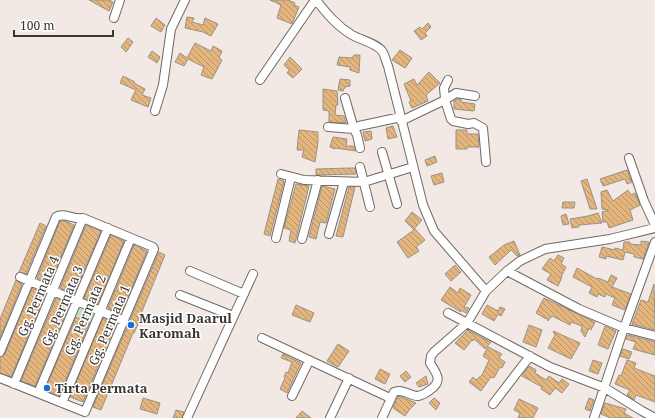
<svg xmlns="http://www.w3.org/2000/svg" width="655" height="418" font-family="'Noto Serif',serif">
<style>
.park{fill:#bde1bf}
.building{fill:url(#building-back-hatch);stroke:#98928b}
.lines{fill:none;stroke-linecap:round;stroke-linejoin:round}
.street-casing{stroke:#716965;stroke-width:10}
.street{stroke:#fff;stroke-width:8}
.poi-dot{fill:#176ed8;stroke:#fff;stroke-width:1.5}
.labels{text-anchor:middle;stroke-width:3;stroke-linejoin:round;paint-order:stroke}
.street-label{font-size:13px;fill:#393634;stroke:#fff}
.poi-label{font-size:13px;font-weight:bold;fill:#393634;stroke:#fff;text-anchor:start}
</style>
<defs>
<pattern id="building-back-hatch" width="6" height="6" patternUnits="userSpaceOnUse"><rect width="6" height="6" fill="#e4b57c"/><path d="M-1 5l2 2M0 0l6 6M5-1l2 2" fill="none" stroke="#ba9466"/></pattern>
</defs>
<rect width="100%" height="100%" fill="#f2e8e4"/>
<path class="park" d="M77 304 96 312 92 322 73 314Z"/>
<path class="building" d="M89 0H109L113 2 109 11Z
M270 0H288L295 3 294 5 299 7 292 24 277 18 281 5Z
M187 17 194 18 192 22 203 25 205 18 218 24 211 36 203 32 185 28Z
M156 18 165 25 161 32 151 26Z
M428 23 431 27 425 33 427 36 421 40 414 31 420 27 422 29Z
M128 38 133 42 126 52 121 47Z
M195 43 211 51 213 46 222 51 219 58 222 60 212 79 201 75 204 67 188 59 184 66 175 62 180 53 187 58Z
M400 50 412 58 405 68 392 60Z
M152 51 160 57 157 63 148 57Z
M354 55H360L359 73 350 70V67L337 65 339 57 351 58 353 57Z
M290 57 302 69 293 78 287 73 289 70 284 65Z
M429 72 440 83 426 95 428 101 412 108 409 102 411 101 404 84 414 79 417 85Z
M123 76 135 82 134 83 145 89 142 95 151 98 148 107 131 100 136 90 120 83Z
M340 79 350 80V86L345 87 343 91 338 90Z
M323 89 337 91 338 105H336L335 115 344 116 346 123 329 122V111L323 110Z
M457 99H461V102L475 104 474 111 454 109V101Z
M393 126 397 137 388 139 386 128Z
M299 130 318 132V142L315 162 302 157 304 150H297Z
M456 130H467V134H478L479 147H467V149H456Z
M371 131 372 139 365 141 363 132Z
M333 137 347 139 346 146H354L356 151 335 148V149L330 147Z
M435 156 437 162 427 166 425 160Z
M350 168H355L356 174 316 175V169Z
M627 170 632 182 627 184 625 179 603 186 600 179Z
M442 173 444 182 434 185 431 176Z
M278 179 284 181 270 236 264 234Z
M587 179 597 209H590L581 181Z
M296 184 309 186 295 243 289 241 291 230 284 228Z
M322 186 335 189 326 223 320 222 316 239 309 237Z
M349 187H355L343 237 336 236Z
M607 190 613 201 628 190 631 195 635 193 640 205 630 210 633 220 609 228 607 222H603L602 212 609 210 602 209 601 192Z
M563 202H575L574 208H562Z
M412 212 422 220 414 229H415L425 240 416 247 419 251 408 258 397 242 414 230 405 221Z
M598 213 602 223 579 225V227L572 228 570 219 588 216Z
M566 214 569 224 563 225 561 216Z
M60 221H65L74 225 50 284 37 278Z
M40 223 46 226 26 274 19 272Z
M86 225 101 231 74 294 60 288Z
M111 235 124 241 98 304 84 298Z
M514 241 520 255 517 256 511 250 495 265 489 257 504 245Z
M641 241 649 242 643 259 634 257V254L625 252 623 260 606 256V259L599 257 602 247 615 250V248L623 250 624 242H630V244L641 245Z
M134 245 147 251 121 314 108 308Z
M159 252 165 255 138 321 139 322 134 333H133L101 410 93 407Z
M558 255 564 258 561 264 566 267 561 277H562L558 286 547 280 551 274 542 269 550 258 554 261Z
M455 265 461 272 451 281 445 274Z
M577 268 597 279 598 278 608 282 611 275 617 278 612 287 631 294 625 310 612 305 615 298 606 294 605 297 598 294 597 297 589 293 592 287 573 277Z
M16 280 22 284 0 338V319Z
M654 284 655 330 632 324 641 300 648 302Z
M450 287 458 293 460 288 471 295 464 307 469 308 466 313 461 310V312L441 300Z
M32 288 46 294 11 377 0 373V357L5 354Z
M56 298 70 304 35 386 21 381Z
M544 298 595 322 591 330 589 328 585 337 581 331 582 326 571 322 570 325 552 316 548 321 547 318 546 319 536 313Z
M296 305 314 313 310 322 292 315Z
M487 305 498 311 500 307 505 309 501 316 498 314 494 321 482 314Z
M76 317 90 322 59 396 45 390Z
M103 318 116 324 83 402 70 397Z
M529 325 542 330 536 347 523 342Z
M605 326 616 331 608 349 598 345Z
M468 330 490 342H491L485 349 474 339 473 341 472 340 464 350 455 343Z
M553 331 580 343 571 359 548 348 555 335Z
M628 335 655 342V355L633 349 636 342 626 339Z
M338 344 349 351 338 367 327 361Z
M488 347 502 354 499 358 505 362 502 368 500 367 494 378 491 377 481 391 469 382 473 377 476 380 482 375 489 360 483 356Z
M623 349 632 352 629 359 620 356Z
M283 354 301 363 287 393 280 389 285 378 284 377 286 372 288 373 292 362 281 358Z
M593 360 602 363 598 374 589 371Z
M627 360 636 363 634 368 655 376V402L636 395 634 400 627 395 630 390 615 384 619 375 621 376Z
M529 366 536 370 535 373 546 380 549 376 559 383 562 379 569 384 562 393 555 388 550 395 541 389 542 387 522 376Z
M380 369 390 374 385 384 375 379Z
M406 371 411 377 405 382 400 376Z
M426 376 428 384 419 387 416 383Z
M398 396 404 398 416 403 410 409 405 416 393 408Z
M143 398 160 403 157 414 140 409Z
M434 398 440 403 436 410 429 403Z
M589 398 594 400 590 411 585 409Z
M519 399 538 408 533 418H518L520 413 514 410Z
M605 403 626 409 624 413 633 418H611L601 414Z
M176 410 184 412 182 418H173Z
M302 411 311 418H296Z"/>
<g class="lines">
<defs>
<path id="street" d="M316 0C327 14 337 26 352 35 361 40 376 43 382 51 385 55 386 62 388 66L423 205 434 231 486 291
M114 18 120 0
M260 80 315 0
M345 98 354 129 359 126 401 117
M445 99 444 88 448 80
M445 100 456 93 475 96
M155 111 163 85 171 29 185 0
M401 121 445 100 451 119 453 121 468 124 474 123 483 128 486 162
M328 127 354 129 357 135 360 148
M382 152 397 204
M629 158 644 201 655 225
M360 167 370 207
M281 174 304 180 364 182 413 167
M329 234 344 182
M276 238 291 177
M302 239 318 180
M190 271 244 294
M507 271 579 309 624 328 655 336
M20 277 124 321
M180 295 233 316
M448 313 550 367 605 388 642 411 655 418
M262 338 390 398
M0 352 56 217C64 212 74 220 83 218L153 247 154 249 85 412 0 378
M14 384 83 218
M38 393 108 228
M292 396 309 361
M62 403 131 238
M493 404 530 356
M187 418 253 274
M330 418 349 378
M382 418 394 392C402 388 410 396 418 396 423 395 426 393 430 390 443 381 437 374 430 363L431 356 434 352 467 323 486 291 507 271 520 261 545 249 610 239 655 228
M594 418 624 328 655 242"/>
</defs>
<use href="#street" class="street-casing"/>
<use href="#street" class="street"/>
</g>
<g class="poi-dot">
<circle cx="131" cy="325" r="4"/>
<circle cx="47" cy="388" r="4"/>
</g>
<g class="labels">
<g class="street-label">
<text transform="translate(38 296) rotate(-67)" y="5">Gg. Permata 4</text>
<text transform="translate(62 306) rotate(-67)" y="5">Gg. Permata 3</text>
<text transform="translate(85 315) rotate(-67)" y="5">Gg. Permata 2</text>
<text transform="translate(109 325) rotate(-67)" y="5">Gg. Permata 1</text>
</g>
<g class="poi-label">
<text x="139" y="323">Masjid Daarul<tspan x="139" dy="15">Karomah</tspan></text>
<text x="55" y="393">Tirta Permata</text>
</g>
</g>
<path d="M14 30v6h99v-6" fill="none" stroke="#393634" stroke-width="2"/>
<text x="20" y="30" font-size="12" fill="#393634" stroke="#ffffff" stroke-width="3" paint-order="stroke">100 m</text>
</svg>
